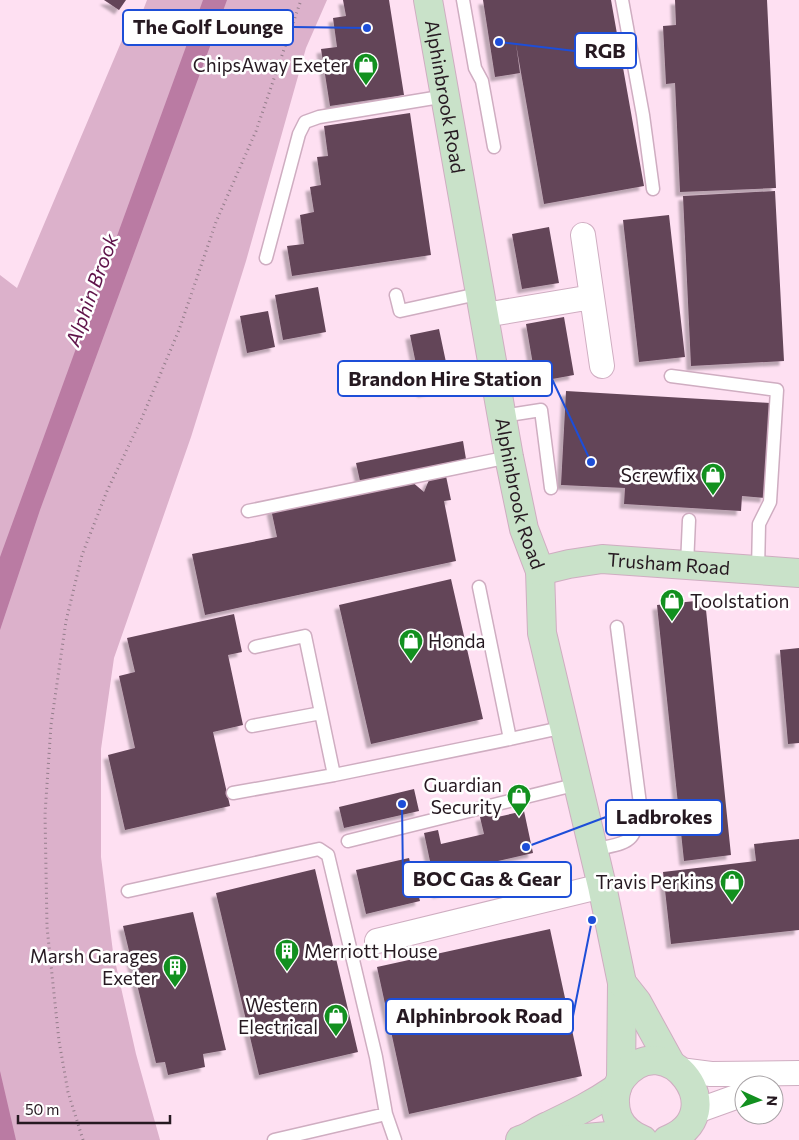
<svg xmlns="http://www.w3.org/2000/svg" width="799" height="1140" font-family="Commissioner,sans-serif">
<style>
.green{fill:#dcb1cb}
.water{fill:#ba7ba3}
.building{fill:#634558;filter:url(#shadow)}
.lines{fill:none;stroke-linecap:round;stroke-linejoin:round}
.lane-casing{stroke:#cfadc1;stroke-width:15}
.street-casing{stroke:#cfadc1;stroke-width:26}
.secondary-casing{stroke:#cfadc1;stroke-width:30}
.path{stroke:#937d8a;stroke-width:3;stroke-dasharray:1 4;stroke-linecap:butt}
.lane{stroke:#fff;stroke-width:12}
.street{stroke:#fff;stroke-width:24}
.secondary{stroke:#c9e2c9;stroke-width:28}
.labels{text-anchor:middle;stroke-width:5;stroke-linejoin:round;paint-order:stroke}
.poi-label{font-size:19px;fill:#261921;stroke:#fff;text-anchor:end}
.street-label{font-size:19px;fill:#261921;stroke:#fff}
.water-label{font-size:20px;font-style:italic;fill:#5f134a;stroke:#fff}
.leader{fill:none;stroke:#1d4ed8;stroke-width:2}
.callout-dot{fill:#1d4ed8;stroke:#fff;stroke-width:2}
.callout{fill:#fff;stroke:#1d4ed8;stroke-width:2}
.callout-label{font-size:20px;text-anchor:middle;font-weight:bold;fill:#261921}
</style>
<defs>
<filter id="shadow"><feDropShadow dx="-4.5" dy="4.5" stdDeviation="1" flood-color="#0004"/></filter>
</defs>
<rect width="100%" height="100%" fill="#fee0f2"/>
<path class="green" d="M147 0H327L306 48 246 261 191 437 114 658 101 749V857L113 952 136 1054 160 1140H0V275L17 288 125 33 134 34Z"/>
<path class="water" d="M203 0H227L40 510 0 630V557Z
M0 1071 16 1140H0Z"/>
<path class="building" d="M104 0H126L119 10Z
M343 0H389L404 95 330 106 321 49 337 47 333 18 346 16Z
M483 0H611L644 186 544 204 516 44 520 73 495 77Z
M675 0H767L776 188 680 192 675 83 666 84 663 26 676 25Z
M410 113 431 255 292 276 287 246 304 244 300 215 314 212 310 187 321 185 317 157 328 156 324 126Z
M775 191 784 361 691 366 683 196Z
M669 215 685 357 639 362 623 220Z
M549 227 559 283 522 289 512 234Z
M318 287 326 332 283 340 275 295Z
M268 311 275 347 247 353 240 316Z
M564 317 574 375 536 382 526 324Z
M439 329 451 386 422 393 410 335Z
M566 391 770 403 765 498 742 496 741 511 624 504 625 488 561 485Z
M463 441 466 459 360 481 356 463Z
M446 476 451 500 444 501 456 561 205 615 192 554 277 537 271 509 411 481 424 492 429 480Z
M451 579 483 719 371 744 339 605Z
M705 600 731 855 684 861 657 605Z
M234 614 242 652 228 655 243 725 213 732 230 806 125 830 108 755 135 748 119 676 135 672 127 638Z
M799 648V743L788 744 780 650Z
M414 789 419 811 344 828 339 807Z
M524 811 533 853 498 861 502 879 437 894 424 833 438 830 441 844 484 834 480 817 492 814 493 818Z
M799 839V930L671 944 663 872 756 861 754 844Z
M409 858 420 901 366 914 356 870Z
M315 869 358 1052 259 1075 216 893Z
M193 912 226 1050 203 1054 205 1067 168 1075 165 1062 156 1063 123 926Z
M550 929 582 1076 409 1114 377 967Z"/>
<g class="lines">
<defs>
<path id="lane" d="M463 0 475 68 482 81 494 147
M622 0 643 115 653 189
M266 258 299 134 305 122 319 117 446 96
M396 295 400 311 482 293
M671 376 777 390 770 502 759 524 758 570
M502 416 541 410 551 488
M248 511 509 457
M687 565 689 520
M479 587 510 739 565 727
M255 647 305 636 334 775 510 739
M252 726 321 713
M233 793 334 775
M348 841 578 784
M594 850C631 841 635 845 640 804L617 627
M128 891 319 849 328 855 376 1057 386 1114 395 1140
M274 1140 386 1114"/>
<path id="street" d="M583 235 602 366
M485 315 592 297
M377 941 602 886
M680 1070 711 1074 799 1073
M694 1112 744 1094"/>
<g id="secondary">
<path id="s1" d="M428 0 509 457 524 529 540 571 542 633 602 886 622 983 621 1079"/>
<path id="s2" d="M540 571 569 564 602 559 799 573"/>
<path d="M622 983 637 1002 671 1064"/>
<path d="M520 1140C531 1137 538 1130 548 1126 575 1113 592 1105 617 1088"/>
<path d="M563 1140 631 1134"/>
<path d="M643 1140C633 1136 623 1129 618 1118 613 1105 614 1089 622 1078 666 1022 735 1114 667 1140"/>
</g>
</defs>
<use href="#lane" class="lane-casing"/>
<use href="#street" class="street-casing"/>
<use href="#secondary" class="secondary-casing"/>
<path class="path" d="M83 1140 68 1092 59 1041 47 927 45 814 51 725 66 621 82 555 107 491 141 420 179 330 216 222 256 131 301 0"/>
<use href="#lane" class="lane"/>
<use href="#street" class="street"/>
<use href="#secondary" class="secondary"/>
</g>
<defs>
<symbol id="shop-pin" viewBox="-11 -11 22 30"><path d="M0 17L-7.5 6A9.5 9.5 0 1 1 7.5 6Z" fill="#12901f" stroke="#fff"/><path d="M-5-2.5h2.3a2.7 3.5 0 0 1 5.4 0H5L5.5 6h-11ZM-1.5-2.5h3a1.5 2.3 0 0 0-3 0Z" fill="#fff"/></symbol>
<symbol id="building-pin" viewBox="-11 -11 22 30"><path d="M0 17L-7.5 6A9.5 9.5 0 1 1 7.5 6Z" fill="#12901f" stroke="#fff"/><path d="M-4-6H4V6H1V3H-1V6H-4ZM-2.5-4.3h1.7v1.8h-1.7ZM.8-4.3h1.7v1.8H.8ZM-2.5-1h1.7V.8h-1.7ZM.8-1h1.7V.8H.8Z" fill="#fff"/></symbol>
</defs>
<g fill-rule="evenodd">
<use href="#shop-pin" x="352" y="51" width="28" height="38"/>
<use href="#shop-pin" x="699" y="461" width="28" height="38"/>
<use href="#shop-pin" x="658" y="587" width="28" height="38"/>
<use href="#shop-pin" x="397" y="627" width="28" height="38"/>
<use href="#shop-pin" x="505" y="782" width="28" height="38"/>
<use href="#shop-pin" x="718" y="868" width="28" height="38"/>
<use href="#building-pin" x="273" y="937" width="28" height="38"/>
<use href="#building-pin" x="161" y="953" width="28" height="38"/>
<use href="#shop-pin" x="322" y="1002" width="28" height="38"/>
</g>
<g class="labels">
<g class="poi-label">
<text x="348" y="72">ChipsAway Exeter</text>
<text x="696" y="482">Screwfix</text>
<text x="690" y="608" text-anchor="start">Toolstation</text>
<text x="428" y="648" text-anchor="start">Honda</text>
<text x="502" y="792">Guardian<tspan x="502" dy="22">Security</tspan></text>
<text x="714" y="889">Travis Perkins</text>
<text x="304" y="958" text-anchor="start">Merriott House</text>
<text x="158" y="963">Marsh Garages<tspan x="158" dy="22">Exeter</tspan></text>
<text x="318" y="1012">Western<tspan x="318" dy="22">Electrical</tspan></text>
</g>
<g class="street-label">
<text dy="7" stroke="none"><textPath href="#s1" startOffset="98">Alphinbrook Road</textPath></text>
<text dy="7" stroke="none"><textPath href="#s1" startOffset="502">Alphinbrook Road</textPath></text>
<text dy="7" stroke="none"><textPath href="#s2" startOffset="130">Trusham Road</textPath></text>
</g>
<g class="water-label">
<text transform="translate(92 290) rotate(-70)" y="7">Alphin Brook</text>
</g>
</g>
<path class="leader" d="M367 28L293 27M499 42L575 51M591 462L552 379M526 847L606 817M402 804L403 879M592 920L573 1016"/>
<g class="callout-dot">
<circle cx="367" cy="28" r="5"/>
<circle cx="499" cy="42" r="5"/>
<circle cx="591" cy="462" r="5"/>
<circle cx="526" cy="847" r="5"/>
<circle cx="402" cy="804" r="5"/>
<circle cx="592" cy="920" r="5"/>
</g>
<g class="callout">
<rect x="123" y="10" width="170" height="35" rx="5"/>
<rect x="575" y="33" width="61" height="35" rx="5"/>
<rect x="338" y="361" width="214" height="35" rx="5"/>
<rect x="606" y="800" width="116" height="35" rx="5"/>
<rect x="403" y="862" width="168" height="35" rx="5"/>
<rect x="386" y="999" width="187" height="35" rx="5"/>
</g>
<g class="callout-label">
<text x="208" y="34">The Golf Lounge</text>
<text x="605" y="58">RGB</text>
<text x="445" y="386">Brandon Hire Station</text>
<text x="664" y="824">Ladbrokes</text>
<text x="487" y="886">BOC Gas &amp; Gear</text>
<text x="479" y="1023">Alphinbrook Road</text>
</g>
<g transform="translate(759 1100) rotate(93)"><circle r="24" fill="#ffffff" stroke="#a8a3a6"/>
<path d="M0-4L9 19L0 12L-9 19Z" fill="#12901f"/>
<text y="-8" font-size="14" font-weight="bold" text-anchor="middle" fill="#261921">N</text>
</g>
<path d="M18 1115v8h152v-8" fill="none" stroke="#261921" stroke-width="2.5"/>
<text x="25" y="1115" font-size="15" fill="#261921" stroke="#ffffff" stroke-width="4" paint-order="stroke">50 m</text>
</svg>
